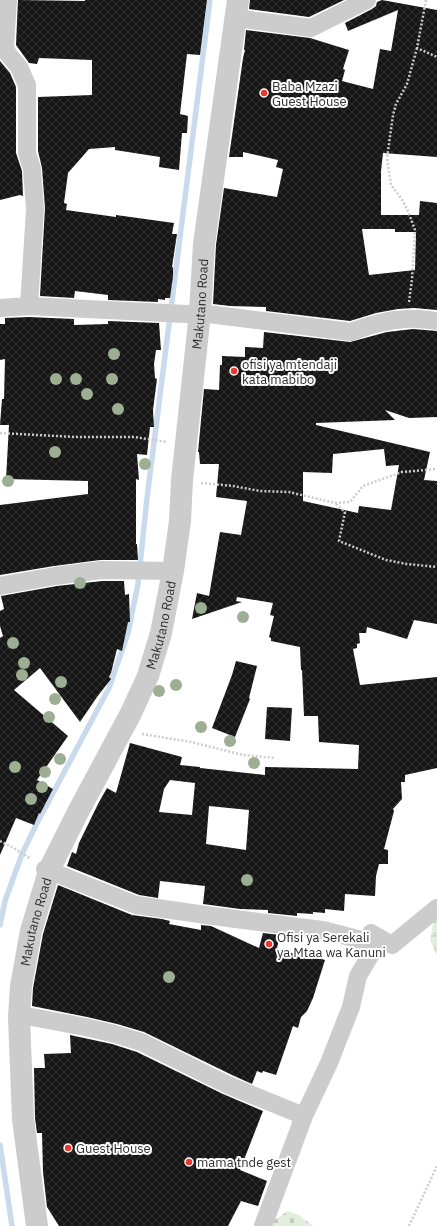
<svg xmlns="http://www.w3.org/2000/svg" width="437" height="1226" font-family="'IBM Plex Sans',sans-serif">
<style>
.wetland{fill:url(#wetland-marsh)}
.cemetery{fill:url(#cemetery-stones)}
.lines{fill:none;stroke-linecap:round;stroke-linejoin:round}
.stream{stroke:#c9daed;stroke-width:5.5}
.building{fill:url(#building-cross-hatch);fill-rule:evenodd}
.path{stroke:#ccc;stroke-width:2.5;stroke-dasharray:2 2;stroke-linecap:butt}
.minor{stroke:#ccc;stroke-width:18}
.tertiary{stroke:#ccc;stroke-width:22}
.tree{fill:#9daf93}
.poi-dot{fill:#eb382d;stroke:#fff;stroke-width:1.5}
.labels{text-anchor:middle;stroke-width:4;stroke-linejoin:round;paint-order:stroke}
.poi-label{font-size:13px;fill:#2f2f2f;stroke:#fff;text-anchor:start}
.street-label{font-size:13px;fill:#2f2f2f;stroke:#fff}
</style>
<defs>
<pattern id="wetland-marsh" width="20" height="14" patternUnits="userSpaceOnUse"><rect width="20" height="14" fill="#e3eddd"/><path d="M1 5h8M5 5V1M11 12h8M15 12V8" fill="none" stroke="#c3ccbe"/></pattern>
<pattern id="cemetery-stones" width="16" height="16" patternUnits="userSpaceOnUse"><rect width="16" height="16" fill="#e3eddd"/><path d="M2 7V4a2 2 0 0 1 4 0v3zM10 15v-3a2 2 0 0 1 4 0v3z" fill="#c3ccbe"/></pattern>
<pattern id="building-cross-hatch" width="8" height="8" patternUnits="userSpaceOnUse"><rect width="8" height="8" fill="#161616"/><path d="M0 0l8 8M0 8l8-8" fill="none" stroke="#303030"/></pattern>
</defs>
<rect width="100%" height="100%" fill="#fff"/>
<path class="wetland" d="M437 902V956L430 940Z"/>
<path class="cemetery" d="M288 1211 299 1215 313 1226H265Z"/>
<g class="lines">
<path class="stream" d="M0 925 5 901 22 854 36 825 109 688 128 633 138 584 147 498 210 0
M0 1145 12 1226"/>
</g>
<path class="building" d="M18 0 85 1V0H207L200 55 187 54 180 114 188 116 187 133H182L179 170 159 167 160 157 115 150V147L89 149 68 173 64 203 67 204 66 210 116 217V215L174 223 172 234H177L172 267H173V276L170 298H165V300L158 299V302L108 300V295L75 291 74 298 40 296 45 208 42 168 38 151V97L92 95V60L39 58 37 64 29 63 16 45Z
M250 0H344L309 17 249 9Z
M382 0 437 10V157L383 153 381 171V215H419L420 201 437 203V310L414 308 398 309 376 313 350 321 266 311V307L230 306 213 304 216 245 224 188 277 197 283 169 276 167 278 160 243 152V157H229L243 58 245 50H244L246 30 310 38 349 50 343 69 345 70 342 81 373 89 380 49 391 51 398 10 348 31 345 23 372 9 376 6 377 2ZM362 229H395V232H416L415 270 369 275Z
M0 61 10 73 16 87V153L22 171 23 196 20 195 0 200Z
M29 317 74 319V325L108 324V321L159 323 161 350H156L154 364 155 378 157 379 153 410 154 427H150L147 455 137 454 139 480 136 479V544H137L138 560H100L54 566 0 575V505L88 494V481L6 479 9 425H0L2 399H4L5 359 0 360V324H5V318Z
M413 329 437 331V417L409 418 385 410 395 420 316 423V425L430 452 424 480 437 481V624L414 620 407 639 367 627 366 633H359L360 643 357 644V648L353 649 360 685 437 677V768L405 775V782H401L402 799 393 809 394 811 384 849 388 850V864H379L376 876 375 896 345 894 344 911 325 909V913L313 912V914L297 913V916L268 913V910L240 909 203 904 205 886 160 881 158 898 139 895 67 866 72 852 76 854 79 843 98 804 107 788 116 793 130 743 182 757 180 765 200 767V768L265 775V767L358 769 359 745 319 742 318 716H304L302 670H301L300 647 271 641V638L269 637 274 616 270 615 273 603 237 597 236 601 242 602 192 619 197 593 209 596 220 532 241 535 247 501 216 497 219 464H200L199 452H198L204 389 219 390 220 365H222V356L245 357V347L263 348 264 332 350 342 387 332ZM384 449 386 466 399 465 391 510 359 506 358 513 303 501V472L332 473 333 454ZM170 780 195 783 192 815 159 812 164 789ZM209 806 249 810 246 850 206 844Z
M102 581H124L125 595 129 594 130 622H128L122 651 117 649 111 673 109 677 111 679 97 697 80 722 40 668 14 690 68 736 37 780 53 789 40 814 39 813 34 825 16 818 0 855V638L3 636 0 626V611L4 609 1 596 57 586Z
M236 661 257 666 249 698 250 699 235 737 212 728 232 675Z
M267 707 292 708 290 741 265 739Z
M58 885 132 915 162 919 170 921 169 924 201 930V925L211 926 259 948 263 933 280 935 277 948 310 959 311 956 325 960 313 998 307 1011 301 1017 298 1028 293 1026 276 1075 263 1071 262 1073 257 1071 252 1084 232 1075 144 1032 117 1024 87 1017 32 1006 33 988 43 934Z
M70 1035 112 1044 137 1052 223 1094 263 1111 240 1170 267 1181 258 1206 241 1201 228 1226H59L47 1207 43 1172 42 1133H37L35 1118 34 1068H45L44 1054 71 1053Z"/>
<g class="lines">
<path class="path" d="M426 0 417 48 437 57
M409 302 412 279 415 230 408 211 401 198 391 185 387 158 393 115 396 104 407 84 417 48
M0 433 75 437H134L167 442
M201 483 233 486 260 491 289 492 335 503 350 502 363 486 402 472 437 469
M336 504 345 512 339 541 386 560 407 564 437 567
M142 734 191 742 243 755 275 758
M0 841 12 847 31 859
M409 1226 437 1166"/>
<path class="minor" d="M8 0 5 47 8 54 19 67 27 85V153L32 169 35 209 29 306
M235 18 311 28 367 0
M0 308 29 306 186 314 200 313 351 332C369 325 387 320 406 319 416 318 427 320 437 321
M0 586 55 576 101 570 173 571
M45 869 136 905 213 916 298 927 323 930 377 944
M373 937 371 933 392 945 437 908
M19 1017 21 1015 85 1027 115 1034 141 1042 228 1085 304 1116
M263 1226 304 1116 329 1063 351 1007 358 976 377 944"/>
<path class="tertiary" id="s1" d="M37 1226 23 1119 19 1017 21 986 31 931 50 868 77 814 131 713 148 676 161 633 173 571 180 521 182 480 200 313 204 244 238 0"/>
</g>
<g class="tree">
<circle cx="114" cy="354" r="6"/>
<circle cx="56" cy="379" r="6"/>
<circle cx="76" cy="379" r="6"/>
<circle cx="112" cy="379" r="6"/>
<circle cx="87" cy="394" r="6"/>
<circle cx="118" cy="409" r="6"/>
<circle cx="55" cy="452" r="6"/>
<circle cx="145" cy="464" r="6"/>
<circle cx="8" cy="481" r="6"/>
<circle cx="80" cy="583" r="6"/>
<circle cx="201" cy="608" r="6"/>
<circle cx="243" cy="617" r="6"/>
<circle cx="13" cy="643" r="6"/>
<circle cx="24" cy="663" r="6"/>
<circle cx="22" cy="675" r="6"/>
<circle cx="61" cy="682" r="6"/>
<circle cx="176" cy="685" r="6"/>
<circle cx="159" cy="691" r="6"/>
<circle cx="55" cy="699" r="6"/>
<circle cx="49" cy="717" r="6"/>
<circle cx="201" cy="727" r="6"/>
<circle cx="230" cy="741" r="6"/>
<circle cx="60" cy="759" r="6"/>
<circle cx="254" cy="763" r="6"/>
<circle cx="15" cy="767" r="6"/>
<circle cx="45" cy="772" r="6"/>
<circle cx="42" cy="787" r="6"/>
<circle cx="31" cy="799" r="6"/>
<circle cx="247" cy="880" r="6"/>
<circle cx="169" cy="977" r="6"/>
</g>
<g class="poi-dot">
<circle cx="264" cy="93" r="4"/>
<circle cx="234" cy="371" r="4"/>
<circle cx="269" cy="944" r="4"/>
<circle cx="68" cy="1148" r="4"/>
<circle cx="189" cy="1162" r="4"/>
</g>
<g class="labels">
<g class="poi-label">
<text x="272" y="91">Baba Mzazi<tspan x="272" dy="15">Guest House</tspan></text>
<text x="242" y="369">ofisi ya mtendaji<tspan x="242" dy="15">kata mabibo</tspan></text>
<text x="277" y="942">Ofisi ya Serekali<tspan x="277" dy="15">ya Mtaa wa Kanuni</tspan></text>
<text x="76" y="1153">Guest House</text>
<text x="197" y="1167">mama tnde gest</text>
</g>
<g class="street-label">
<text dy="5" stroke="none"><textPath href="#s1" startOffset="955">Makutano Road</textPath></text>
<text dy="5" stroke="none"><textPath href="#s1" startOffset="631">Makutano Road</textPath></text>
<text dy="5" stroke="none"><textPath href="#s1" startOffset="307">Makutano Road</textPath></text>
</g>
</g>
</svg>
